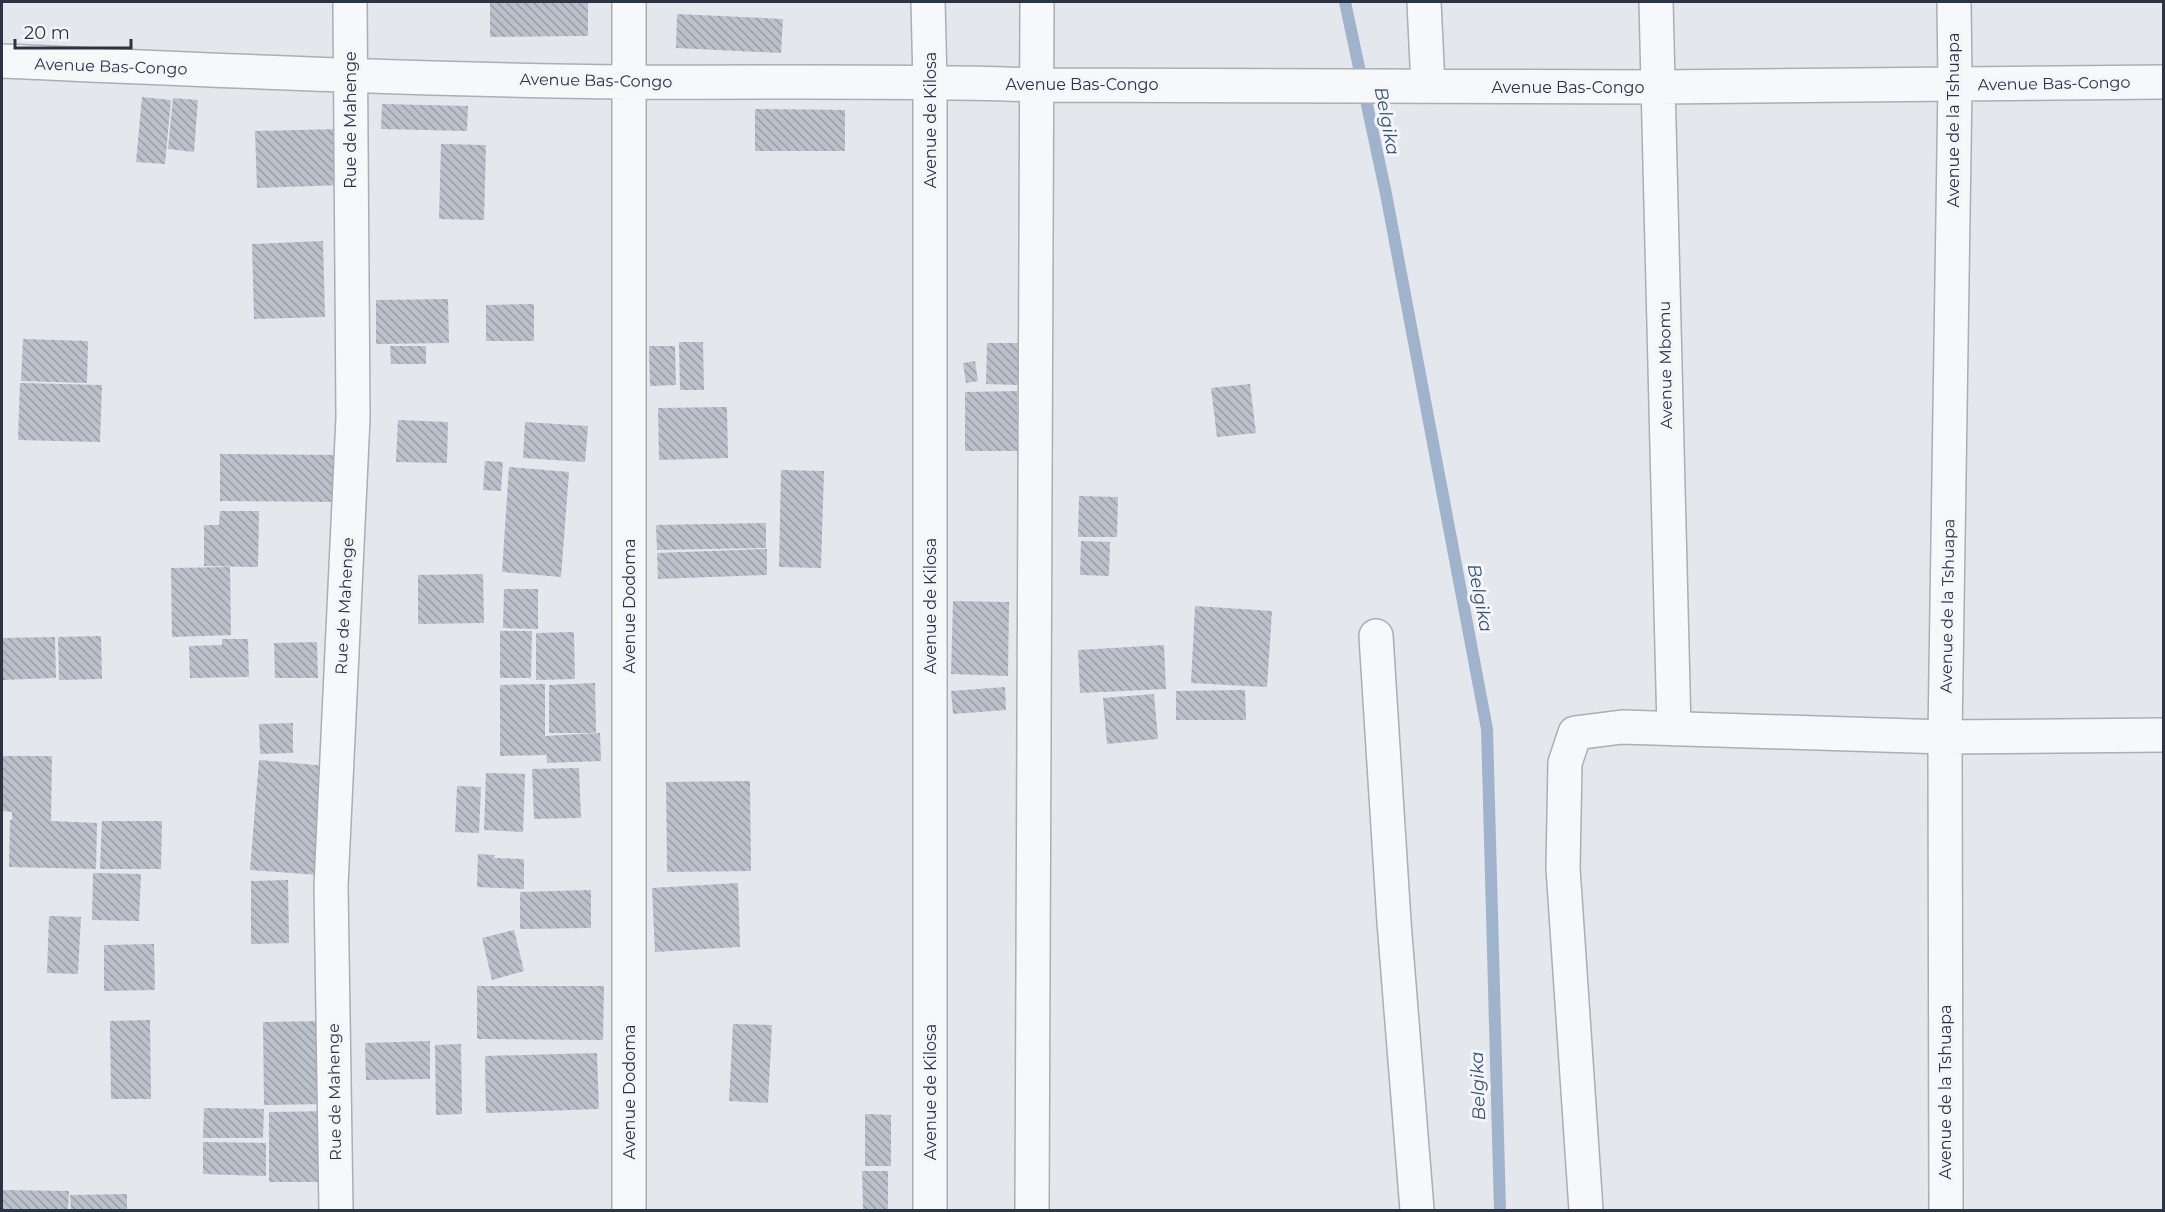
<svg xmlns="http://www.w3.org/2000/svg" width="2165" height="1212" font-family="Montserrat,sans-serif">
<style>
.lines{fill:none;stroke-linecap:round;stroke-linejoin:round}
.stream{stroke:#9fb4cc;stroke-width:12}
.building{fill:url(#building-back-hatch)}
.minor-casing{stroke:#a9aeb7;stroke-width:36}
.minor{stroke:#f7f8fa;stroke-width:33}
.labels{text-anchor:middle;stroke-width:6;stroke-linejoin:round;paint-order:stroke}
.street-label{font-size:16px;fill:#2b3445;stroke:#f4f6f9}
.water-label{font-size:18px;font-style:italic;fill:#34527a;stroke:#f4f6f9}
</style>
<defs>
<pattern id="building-back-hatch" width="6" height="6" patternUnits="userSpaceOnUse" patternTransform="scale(1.5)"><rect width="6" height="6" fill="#bbc0ca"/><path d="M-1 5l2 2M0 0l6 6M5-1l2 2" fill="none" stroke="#989da6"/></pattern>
</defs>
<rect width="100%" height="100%" fill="#e4e7ec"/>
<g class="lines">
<path class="stream" d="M1345 2 1386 194 1487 729 1500 1210"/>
</g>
<path class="building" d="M490 2H588V36L490 37Z
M677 14 783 19 781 53 676 48Z
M142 97 171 100 165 164 136 162Z
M173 98 198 100 194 152 168 149Z
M382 104 468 106 467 131 381 129Z
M755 109 845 110V151H755Z
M341 129 342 185 257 188 255 131Z
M441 144 486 145 484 220 439 219Z
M323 241 325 317 254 319 252 244Z
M448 299 449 343 376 344V300Z
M534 304V341H486V305Z
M23 339 88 341 87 383 21 381Z
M679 342H703L704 390H680Z
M987 343H1020L1019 385 986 384Z
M390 346H426V364H391Z
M649 346H675L676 385 650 386Z
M975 361 978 381 966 383 963 363Z
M20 383 102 385 100 442 18 440Z
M1250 384 1256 433 1217 437 1211 388Z
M1017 391 1018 451H965V392Z
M727 407 728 458 659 460 658 408Z
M398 420 448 422 447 463 396 462Z
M525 422 588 426 585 462 523 458Z
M220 454 343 455 342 502 220 501Z
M485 461 503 462 501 491 483 490Z
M509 467 569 472 561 577 502 572Z
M781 470 824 471 821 568 779 567Z
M1079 496 1118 497 1117 537H1078Z
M220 511H259L258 567 204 566V525H219Z
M766 523V548L657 550 656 525Z
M1081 541 1110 542 1109 576 1080 575Z
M767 549V575L658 579 657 553Z
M230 567 231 635 172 637 171 568Z
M483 574 484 623 418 624V575Z
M504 589H538V629L503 628Z
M953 601 1009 602 1008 676 951 674Z
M1195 606 1272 611 1267 687 1191 683Z
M500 631H532L531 678H500Z
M574 632 575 679 536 680V633Z
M101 636 102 679 59 680 58 637Z
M55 637 56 678 2 680V638Z
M222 639H248L249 677 190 678 189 646 222 645Z
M317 642 318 678H275L274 643Z
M1164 645 1166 689 1080 693 1078 650Z
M595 683 596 733H549V685Z
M545 684V736L600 733 601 761 547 763 546 748V755L500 756V685Z
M1005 687 1006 710 953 714 951 691Z
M1245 690 1246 720H1176V691Z
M1154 694 1158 739 1107 744 1103 698Z
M293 723V753L260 754 259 724Z
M2 756H52L51 821 97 823 96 869 9 867 10 820H12V812L2 811Z
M259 760 327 766 319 875 250 870Z
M579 768 581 818 534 819 532 769Z
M486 773 525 774 523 832 484 830Z
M750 781 751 871 667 872 666 782Z
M457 786 481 787 479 833 455 832Z
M102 821H162L161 869H100Z
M478 854 495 855 494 858 524 859V889L477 887Z
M93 873 141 874 139 921 92 920Z
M288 880 289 943 251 944V881Z
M738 883 740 947 655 952 652 888Z
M591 890V928L520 929V892Z
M49 916 81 917 78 974 47 973Z
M514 930 524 971 492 980 482 938Z
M154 944 155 990 104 991V945Z
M477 986H604L603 1040 477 1039Z
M150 1020 151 1099H111L110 1021Z
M327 1021V1104L264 1105 263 1022Z
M733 1024 772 1025 768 1103 729 1101Z
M430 1041V1079L366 1080 365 1043Z
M461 1044 462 1114 436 1115 435 1045Z
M597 1053 599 1109 486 1113 485 1056Z
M204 1108 264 1109 263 1138H203Z
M330 1111 331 1182H269V1112Z
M865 1114 891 1115V1166H865Z
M203 1142 266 1143V1176L203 1174Z
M862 1171H888V1210H863Z
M2 1190 69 1191 68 1210H2Z
M127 1194V1210H71L70 1195Z"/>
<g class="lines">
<defs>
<path id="minor" d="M629 2V1210
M928 2 930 82V1210
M1424 2 1428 86
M1656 2 1674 729
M2 61C211 70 421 80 630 82 766 83 901 80 1036 85L1659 87 2164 82
M1376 636 1394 922 1417 1210
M336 1210 331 886 353 418 350 2
M1032 1210 1037 2
M1586 1210 1563 868 1565 763 1575 733 1622 727 1945 737 2164 735
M1946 1210 1945 737 1955 84 1954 2"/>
</defs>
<use href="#minor" class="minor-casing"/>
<use href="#minor" class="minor"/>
</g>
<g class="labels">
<g class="street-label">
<text transform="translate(111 66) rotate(2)" y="6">Avenue Bas-Congo</text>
<text transform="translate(596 80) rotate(1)" y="6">Avenue Bas-Congo</text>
<text transform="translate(2054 83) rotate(-1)" y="6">Avenue Bas-Congo</text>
<text x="1082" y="90">Avenue Bas-Congo</text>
<text x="1568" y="93">Avenue Bas-Congo</text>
<text transform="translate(350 120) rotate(-90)" y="6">Rue de Mahenge</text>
<text transform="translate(930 120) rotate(-90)" y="6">Avenue de Kilosa</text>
<text transform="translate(1953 120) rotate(-90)" y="6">Avenue de la Tshuapa</text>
<text transform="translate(1665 365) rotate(-91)" y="6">Avenue Mbomu</text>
<text transform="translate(344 606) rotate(-87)" y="6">Rue de Mahenge</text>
<text transform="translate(629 606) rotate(-90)" y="6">Avenue Dodoma</text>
<text transform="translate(930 606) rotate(-90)" y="6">Avenue de Kilosa</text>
<text transform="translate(1947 606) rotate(-89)" y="6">Avenue de la Tshuapa</text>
<text transform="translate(334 1092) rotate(-91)" y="6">Rue de Mahenge</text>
<text transform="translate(629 1092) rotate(-90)" y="6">Avenue Dodoma</text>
<text transform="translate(930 1092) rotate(-90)" y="6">Avenue de Kilosa</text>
<text transform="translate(1945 1092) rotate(-90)" y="6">Avenue de la Tshuapa</text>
</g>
<g class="water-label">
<text transform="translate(1387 121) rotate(79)" y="6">Belgika</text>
<text transform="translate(1480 598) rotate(79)" y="6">Belgika</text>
<text transform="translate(1478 1086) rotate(-92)" y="6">Belgika</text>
</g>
</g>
<rect width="2165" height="1212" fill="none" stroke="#2b3445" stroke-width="6"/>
<path d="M15 39v9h116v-9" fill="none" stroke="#2b3445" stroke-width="3"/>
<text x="24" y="39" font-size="18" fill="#2b3445" stroke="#f4f6f9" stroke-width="4.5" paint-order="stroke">20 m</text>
</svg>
